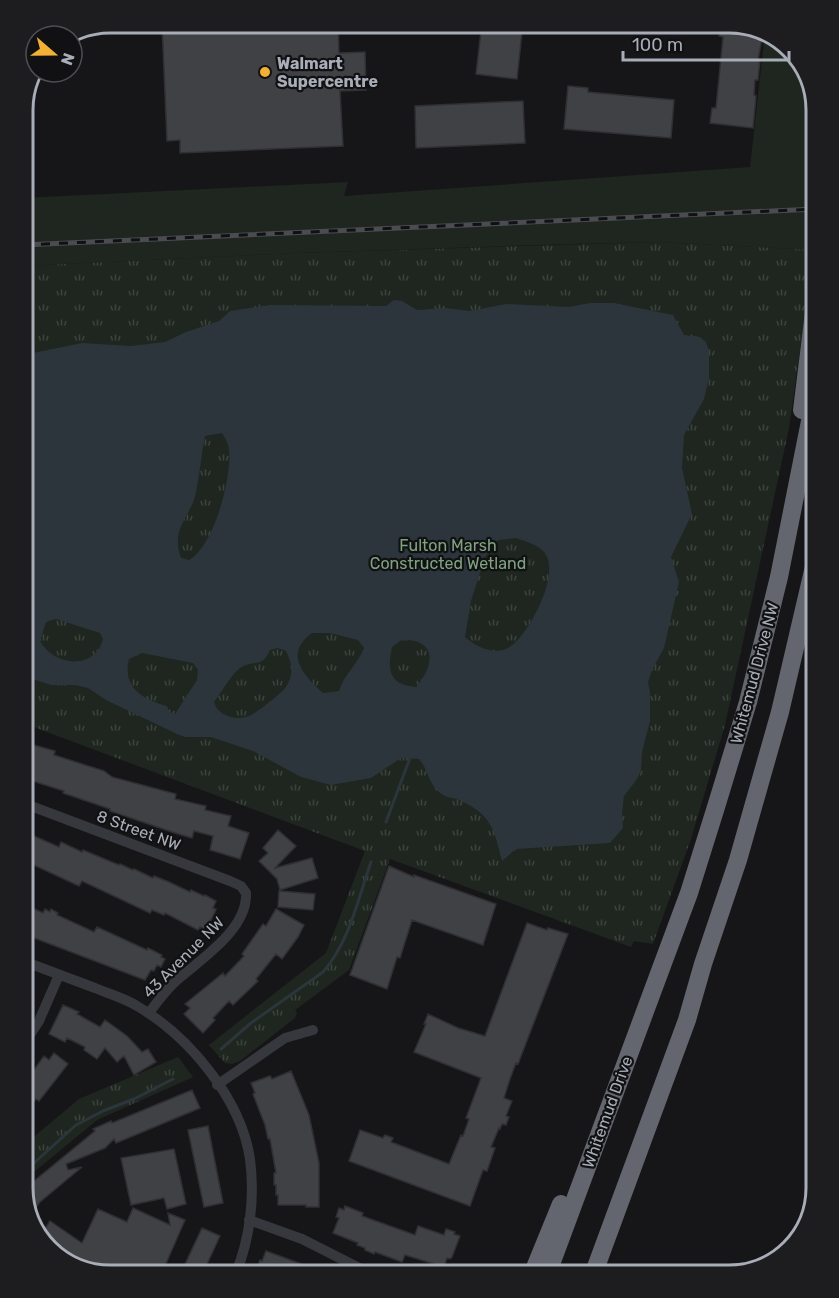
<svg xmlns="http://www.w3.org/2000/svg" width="839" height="1298" font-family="Rubik,sans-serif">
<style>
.grass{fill:#1e261f}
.park{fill:url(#park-tufts)}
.water{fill:#2c353c;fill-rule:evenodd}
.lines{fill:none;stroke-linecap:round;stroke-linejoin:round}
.stream{stroke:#2c353c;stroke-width:3}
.building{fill:#404145;stroke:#303034;stroke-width:1.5}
.minor{stroke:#37383d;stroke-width:10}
.motorway{stroke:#63666e;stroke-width:18}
.rail-casing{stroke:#4a4c52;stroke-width:5}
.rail{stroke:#111113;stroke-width:3;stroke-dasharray:9;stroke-linecap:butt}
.poi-dot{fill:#f2b134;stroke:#111113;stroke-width:2}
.labels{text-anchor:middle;stroke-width:4.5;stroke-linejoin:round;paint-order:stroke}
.poi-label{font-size:16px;font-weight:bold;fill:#a8adb8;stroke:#111113;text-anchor:start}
.park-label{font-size:16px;fill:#7fa381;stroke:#111113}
.street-label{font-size:16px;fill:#a8adb8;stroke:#111113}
.rim{fill:none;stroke:#a8adb8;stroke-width:3}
</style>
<defs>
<pattern id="park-tufts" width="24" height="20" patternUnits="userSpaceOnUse" patternTransform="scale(1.5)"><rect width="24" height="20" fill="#1e261f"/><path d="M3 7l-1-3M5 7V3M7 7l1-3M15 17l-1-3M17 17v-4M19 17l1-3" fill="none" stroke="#3c433d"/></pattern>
</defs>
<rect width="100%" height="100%" fill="#161618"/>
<path class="grass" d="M765 33 778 37 807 71 816 110V226L814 250 658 242 573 244 297 253 23 266V198L348 182 344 196 750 167Z"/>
<path class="park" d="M658 242 814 250 789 428 725 725 691 839 653 944 634 941 631 947 390 859 349 970 295 1010 297 1013 295 1018 240 1061 232 1064 225 1063 209 1045 326 953 365 851 23 723V266L297 253Z
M178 1057 193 1077 97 1120 23 1181V1146L79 1099Z"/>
<path class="water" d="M394 300 402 301 417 310 445 308 470 311 506 304 569 307 590 303H614L673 315 684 335 700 337 706 342 709 351V378L704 399 684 435 682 468 692 514 671 557 679 582 664 648 652 670 648 682 650 692V721L642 752 641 770 637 779 624 796 622 813 623 828 610 843 516 849 502 861C494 829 492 815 459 800 455 798 449 798 445 796 428 787 429 770 419 759L401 758 371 778 331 785 301 777 253 751 211 737H185L177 734 106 700 88 688 75 685H51L23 676V632H31L34 624 30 616 23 610V355L82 343 131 346 165 342 186 332 219 321 230 311 270 305 386 306ZM222 433C225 438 229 444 229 450 232 478 214 546 189 560L181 558C170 527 191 518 196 492 200 474 201 455 205 436ZM516 538C525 541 538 545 544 552 562 573 529 633 511 646 496 657 476 647 465 637L471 601 485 557 498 540ZM56 619 100 633 103 639C95 671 53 666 40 641L46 622ZM312 633H330L358 640 364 648C358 664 344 674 339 691L323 693C304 676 283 654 312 633ZM403 639C409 640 417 641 422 644 438 655 425 677 416 687 389 685 387 670 392 647ZM278 648 286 651C289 658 293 666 291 674 291 677 288 684 286 687 281 694 256 713 249 716 235 721 218 716 214 702 222 692 230 676 240 668 253 659 262 669 270 650ZM142 653 193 663 198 670 197 680 175 714 169 712 167 706C143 699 122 688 129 659Z"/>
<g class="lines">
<path class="stream" d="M386 822 410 758
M221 1049 251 1023 323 972C349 943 358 899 371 862
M23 1173 76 1125 103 1111 134 1099 173 1079"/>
</g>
<path class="building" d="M162 23H338L339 53 365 52 366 90 340 91 343 146 180 153V140L167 141Z
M482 23H523L517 79 476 74Z
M579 23H599L598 33 578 31Z
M720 23H735L763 33 758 60H760L758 80H755L754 95 756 96 753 128 710 123 712 108H716L723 37 719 36Z
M568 86 588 88V92L674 100 671 138 564 129Z
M523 101 525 143 416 148 415 106Z
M23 742 55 751 54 755 104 771 112 777 176 794 175 799 206 806 205 810 231 816 228 826 249 833 240 859 210 850 213 836 194 831 192 838 175 833 110 811V809L63 793 64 791 23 778Z
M278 830 296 846 275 868 312 858 318 878 280 890 277 879 259 861 268 853 263 848Z
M27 833 59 847 61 842 82 852 83 850 119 865 120 864 133 870 134 869 153 878 154 876 169 882 190 892 191 890 204 896 205 895 216 901 213 908 216 909 215 912 206 930 200 927 198 930 165 913 164 915 152 910 150 913 82 881 79 886 23 860V844Z
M389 866 414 877V875L496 904 483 945 412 920 400 958 397 957 387 989 350 975Z
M279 891 315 894 313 910 278 907Z
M26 905 43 913 45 909 50 912 51 909 58 913 57 915 94 932 97 927 147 950 148 948 162 955 161 957 165 959 161 967 157 965 154 971 151 970 145 980 29 936 23 951V914Z
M276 909 304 925 298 937 282 959 276 954 256 979 258 981 233 1005 229 1001 213 1018 215 1020 203 1033 184 1014 190 1008 185 1004 223 973 225 976 244 956 242 954 263 924 266 926Z
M527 923 547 930 548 928 568 934 518 1064 516 1063 510 1079 504 1098 512 1101 506 1116 509 1117 506 1125 502 1124 500 1129 499 1128 491 1147 495 1148 487 1171 483 1170 470 1206 349 1161 360 1130 383 1138 385 1135 393 1138 391 1142 449 1164 461 1135 463 1136 469 1119 466 1118 481 1078 414 1052 426 1024H424L428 1014 458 1028 485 1036Z
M63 1005 79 1012 77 1014 100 1027 105 1020 127 1036 142 1052 148 1049 156 1062 134 1075 124 1056 117 1062 105 1048 97 1059 84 1050 85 1047 67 1038 65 1042 49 1034Z
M54 1053 68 1064 39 1101 36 1099 23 1117V1085L44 1056 49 1060Z
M291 1071 309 1115 319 1163V1207H306V1205H278V1195H276V1185H274V1173H276L270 1139H268L265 1125 253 1094 255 1093 251 1083 270 1076 272 1079Z
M192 1090 200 1108 116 1143 114 1139 105 1148 66 1164 68 1170 82 1167 40 1202 29 1217 23 1188 33 1180 34 1181 95 1131 93 1129 111 1121 112 1123Z
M208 1126 223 1203 204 1207 188 1130Z
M174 1149 186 1204 167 1209 164 1198 131 1205 121 1158Z
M345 1206 363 1213 362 1216 415 1235 418 1226 444 1235 446 1229 455 1232 454 1234 460 1236 452 1257 450 1259 447 1258 444 1267 405 1255 402 1262 375 1252 374 1254 365 1250V1248L357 1245 358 1243 333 1233 339 1218 336 1217 339 1208 344 1210Z
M133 1208 170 1225 168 1213 185 1220 161 1275H106L74 1261 40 1236 50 1221 82 1243 98 1209 127 1222Z
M202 1228 220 1236 202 1275H180Z
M266 1251 312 1268 309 1275H256L258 1271 256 1270 260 1260 262 1261Z"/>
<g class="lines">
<path class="minor" d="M23 803 230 881 241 886 246 893C248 929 201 959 176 981 166 990 157 1002 149 1013
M23 961C47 970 71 979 95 988 109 994 124 998 137 1006 189 1036 241 1099 250 1159 255 1198 250 1240 235 1275
M23 1045 39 1021 59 975
M217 1085 285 1038 313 1030
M249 1220 302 1239 373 1275"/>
<path class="motorway" d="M802 410 816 296
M532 1275 561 1204
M547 1275 689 893 716 807 748 702 779 577 816 391
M593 1275 687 1020 703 964 738 860 780 712 816 558"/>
<defs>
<path id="rail" d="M23 245 816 209"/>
</defs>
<use href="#rail" class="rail-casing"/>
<use href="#rail" class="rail"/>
</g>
<circle class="poi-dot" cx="265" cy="72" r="6"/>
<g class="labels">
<g class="poi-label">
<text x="277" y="69">Walmart<tspan x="277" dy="18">Supercentre</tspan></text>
</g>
<g class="park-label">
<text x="448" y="551">Fulton Marsh<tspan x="448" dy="18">Constructed Wetland</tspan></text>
</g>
<g class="street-label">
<text transform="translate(754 673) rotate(-75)" y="6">Whitemud Drive NW</text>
<text transform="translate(139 830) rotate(20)" y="6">8 Street NW</text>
<text transform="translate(183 957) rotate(-45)" y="6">43 Avenue NW</text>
<text transform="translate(607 1112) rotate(-70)" y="6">Whitemud Drive</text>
</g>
</g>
<path d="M0 0H839V1298H0ZM110 33H729A77 77 0 0 1 806 110V1188A77 77 0 0 1 729 1265H110A77 77 0 0 1 33 1188V110A77 77 0 0 1 110 33Z" fill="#1d1d20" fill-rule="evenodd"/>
<path class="rim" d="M110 33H729A77 77 0 0 1 806 110V1188A77 77 0 0 1 729 1265H110A77 77 0 0 1 33 1188V110A77 77 0 0 1 110 33Z"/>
<g transform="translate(54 54) rotate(110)"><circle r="28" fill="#111113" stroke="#4d4f55" stroke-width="1.5"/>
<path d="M0-4.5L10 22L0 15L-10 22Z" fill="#f2b134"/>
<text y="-9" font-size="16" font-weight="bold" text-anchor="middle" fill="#a8adb8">N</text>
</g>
<path d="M623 51v9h166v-9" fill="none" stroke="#a8adb8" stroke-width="3"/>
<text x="632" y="51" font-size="18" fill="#a8adb8" stroke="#111113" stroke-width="4.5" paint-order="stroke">100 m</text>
</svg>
